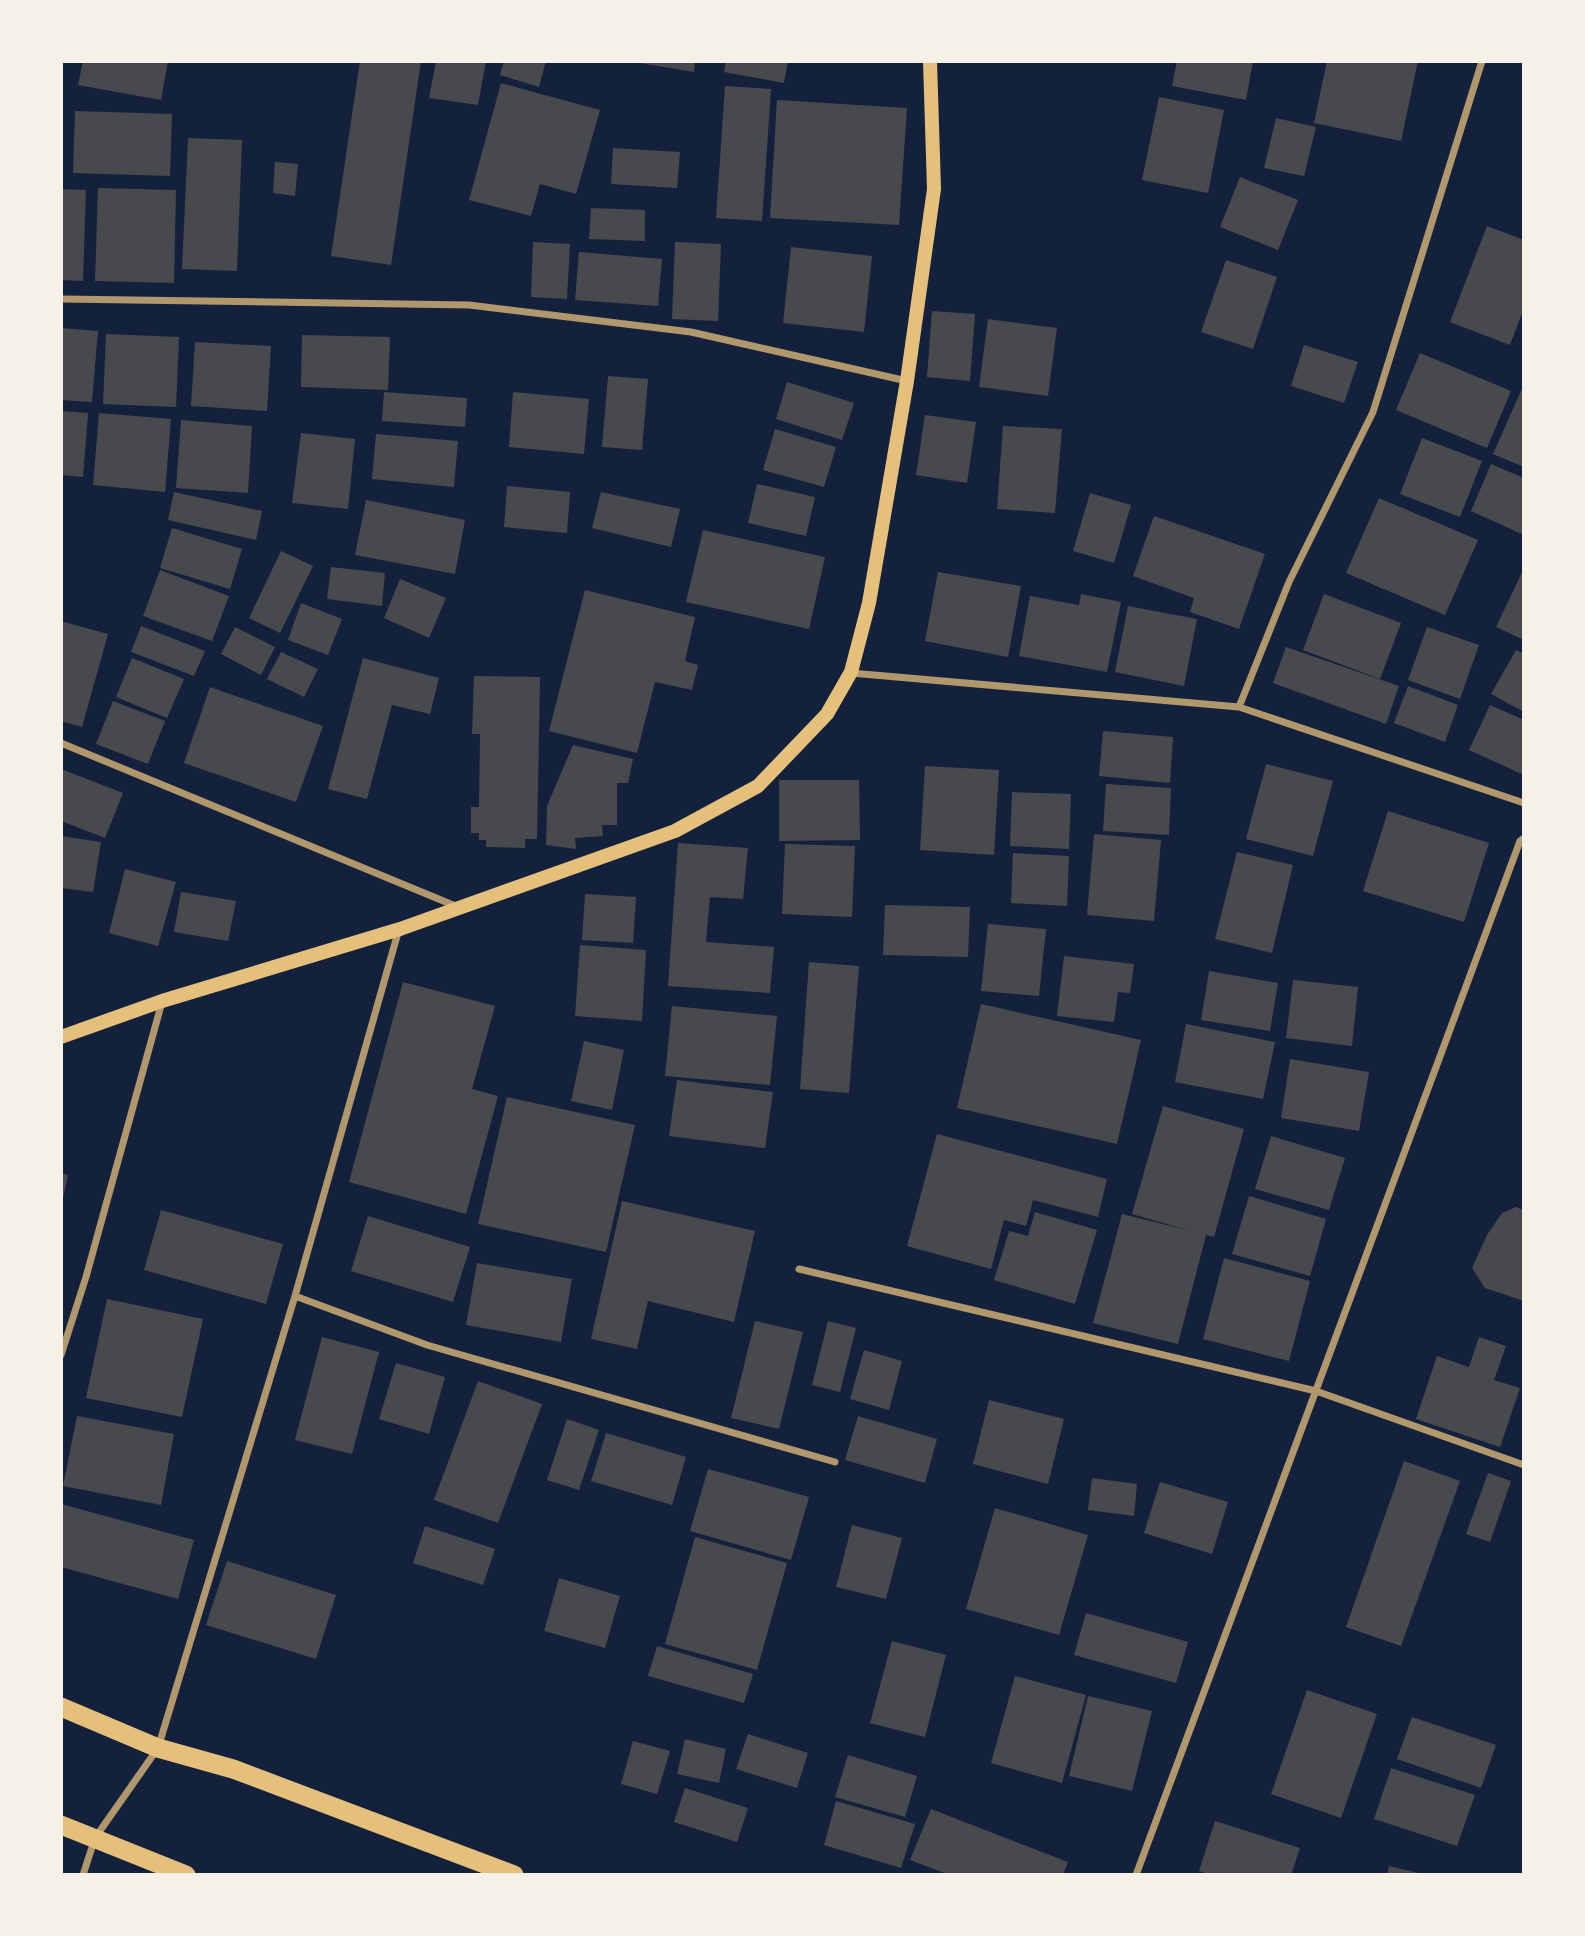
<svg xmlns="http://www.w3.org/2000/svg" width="1585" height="1936" font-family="Manrope,sans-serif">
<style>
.building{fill:#48494c}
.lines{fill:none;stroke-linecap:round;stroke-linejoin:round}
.minor{stroke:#b1986c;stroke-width:7}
.secondary{stroke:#e5c07b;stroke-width:14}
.trunk{stroke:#e5c07b;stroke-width:19}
</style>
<rect width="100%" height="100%" fill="#14213d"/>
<path class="building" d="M83 61H168L161 100 78 85Z
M360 61H421L391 265 331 256Z
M436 61H486L478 105 429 98Z
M504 61H546L539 87 500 75Z
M628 61H695L694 72Z
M726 61H788L784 83 724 72Z
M1177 61H1253L1246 100 1172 86Z
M1327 61H1418L1401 141 1314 123Z
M501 83 600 110 576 194 540 184 531 216 469 200Z
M725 86 771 89 762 221 716 218Z
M1159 97 1224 110 1208 193 1142 180Z
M777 100 907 108 899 225 770 218Z
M75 111 172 114 170 176 73 173Z
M1276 118 1316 127 1304 176 1264 168Z
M188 138 242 140 237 271 182 269Z
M613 148 680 152 677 188 611 184Z
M275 162 298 164 295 196 273 193Z
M1240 177 1298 200 1278 250 1220 227Z
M98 188 176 190 174 283 95 281Z
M61 189 86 190 83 281 61 280Z
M591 208 645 210V241L589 239Z
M1487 226 1524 240V308L1510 345 1450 322Z
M533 242 570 244 567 299 531 297Z
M675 242 721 244 718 321 672 319Z
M791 247 872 256 864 332 783 323Z
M579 252 662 259 658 306 575 300Z
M1226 260 1277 277 1253 349 1201 332Z
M932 311 975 314 970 381 927 377Z
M988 319 1057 328 1048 396 979 387Z
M61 328 98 331 92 402 61 400Z
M106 334 179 337 176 407 103 404Z
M302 335 390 337 388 390 301 387Z
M195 342 271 346 267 411 191 406Z
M1304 345 1358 362 1344 403 1291 386Z
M1420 353 1511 391 1487 448 1396 410Z
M608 376 648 379 642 450 602 447Z
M787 382 854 403 842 440 776 419Z
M1524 384V467L1493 454Z
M384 392 467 398 465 427 382 421Z
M513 392 589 399 584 454 509 447Z
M61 411 88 413 83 477 61 475Z
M99 413 171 419 165 492 93 485Z
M925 415 976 422 967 483 916 475Z
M181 420 252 426 248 493 176 488Z
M1003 426 1062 429 1055 513 997 509Z
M775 429 836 447 824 487 763 470Z
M301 433 355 439 348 509 292 503Z
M376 434 458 441 454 487 372 479Z
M1422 438 1482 461 1460 517 1400 494Z
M1491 464 1524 478V535L1471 511Z
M757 484 815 497 806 536 748 523Z
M507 486 570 492 567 533 504 527Z
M174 492 262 511 256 540 168 520Z
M601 492 680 509 671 547 592 528Z
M1090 493 1131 505 1114 563 1073 551Z
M1379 498 1478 540 1445 615 1346 573Z
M366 500 465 520 455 574 355 555Z
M1154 516 1265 554 1239 629 1190 612 1194 598 1133 576Z
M172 528 242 549 230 589 160 568Z
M703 530 825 557 809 629 686 602Z
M281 551 313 566 280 633 249 618Z
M331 567 385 573 382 606 327 599Z
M1524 568V640L1496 627Z
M160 570 229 596 212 641 143 616Z
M938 572 1021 586 1008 657 925 641Z
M400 579 446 598 429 638 384 618Z
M585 590 695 617 685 661 698 665 692 690 655 682 637 753 549 731Z
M1081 594 1121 602 1107 672 1019 656 1030 596 1079 605Z
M1324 594 1401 623 1380 679 1303 650Z
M301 603 342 619 328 655 288 640Z
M1128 606 1197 619 1184 686 1115 672Z
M61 621 108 634 82 727 61 721Z
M141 626 205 651 194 676 131 652Z
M235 627 275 647 261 675 221 654Z
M1427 627 1479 645 1460 699 1408 680Z
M1286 647 1399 686 1386 724 1273 683Z
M1516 650 1524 654V712L1491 694Z
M281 652 318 669 304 697 267 679Z
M132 658 184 679 167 718 116 697Z
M363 658 439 678 430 714 392 705 367 799 328 789Z
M474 676 540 677 537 839H525V848L486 847V840H479V833H471V807H479L480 734H472Z
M1408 686 1458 705 1445 742 1394 723Z
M210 687 323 726 296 802 184 763Z
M113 701 165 721 148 764 96 744Z
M1490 705 1524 720V775L1469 750Z
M1103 731 1173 737 1170 783 1099 776Z
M573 745 633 759 628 783H617V825H602L603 836 575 838 576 849 546 845 547 806Z
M1266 764 1333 781 1313 856 1246 839Z
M925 766 999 770 994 855 920 850Z
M61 769 123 793 105 838 61 821Z
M779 780H859L860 840 779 841Z
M1106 784 1171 788 1169 835 1103 831Z
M1012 792 1071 794 1069 849 1010 846Z
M1388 811 1489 843 1464 922 1363 891Z
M1094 834 1161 840 1154 921 1087 915Z
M61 836 101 842 93 892 61 888Z
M678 843 748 848 743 899 710 897 706 942 774 947 770 993 668 986Z
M785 844 855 846 852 917 782 914Z
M1237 852 1293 865 1272 953 1215 939Z
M1013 853 1069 856 1067 906 1011 903Z
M125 869 176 882 158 946 109 933Z
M181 892 236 901 228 941 174 932Z
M585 894 636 897 633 943 582 940Z
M885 905 970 907 968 957 883 955Z
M988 924 1046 929 1039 996 981 991Z
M580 945 646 950 642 1021 575 1016Z
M1064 956 1134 964 1130 993 1118 992 1114 1022 1057 1016Z
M809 962 859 966 849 1093 800 1089Z
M1209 971 1278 983 1270 1031 1201 1020Z
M1293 980 1358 987 1352 1046 1286 1038Z
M403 982 495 1006 472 1089 498 1096 466 1214 349 1182Z
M981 1004 1141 1040 1117 1144 957 1108Z
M672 1006 777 1016 770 1085 665 1076Z
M1186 1024 1275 1042 1263 1099 1175 1082Z
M584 1041 624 1050 612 1110 571 1101Z
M1290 1059 1369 1072 1359 1131 1281 1118Z
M677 1080 773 1092 765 1148 669 1136Z
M507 1097 635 1125 606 1252 478 1224Z
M1163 1106 1244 1129 1214 1237 1206 1235 1178 1344 1093 1323 1122 1214 1191 1231 1132 1214Z
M937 1134 1107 1179 1098 1217 1033 1200 1026 1226 1004 1220 991 1269 907 1246Z
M1271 1136 1345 1158 1329 1210 1255 1189Z
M61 1173 68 1175 62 1203H61Z
M1249 1196 1326 1219 1310 1276 1232 1254Z
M622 1201 755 1231 734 1322 648 1301 637 1349 591 1339Z
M1516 1207 1524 1210V1301L1485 1288 1472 1268 1487 1235 1502 1213Z
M161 1210 283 1244 266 1304 144 1270Z
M1035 1212 1097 1230 1075 1304 994 1280 1009 1231 1028 1236Z
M368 1216 470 1247 453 1302 351 1271Z
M1224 1258 1310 1281 1289 1361 1203 1339Z
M477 1263 572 1279 561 1342 466 1325Z
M107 1299 203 1319 182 1417 86 1398Z
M755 1321 803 1332 779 1429 731 1418Z
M828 1321 856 1328 840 1392 812 1385Z
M322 1337 379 1352 352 1454 295 1440Z
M1479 1337 1506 1346 1494 1380 1520 1388 1500 1447 1416 1419 1437 1356 1469 1367Z
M864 1350 902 1361 889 1410 850 1399Z
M396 1363 445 1377 429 1434 379 1419Z
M478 1381 542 1404 498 1523 434 1500Z
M989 1400 1064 1419 1048 1484 973 1464Z
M77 1416 174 1434 161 1505 63 1486Z
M858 1416 937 1439 925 1483 845 1460Z
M567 1419 599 1430 579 1490 547 1480Z
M606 1433 686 1457 672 1505 591 1481Z
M1404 1461 1460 1481 1401 1646 1346 1627Z
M708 1469 809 1497 791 1560 690 1531Z
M1488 1473 1511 1481 1490 1542 1466 1534Z
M1092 1478 1137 1484 1134 1516 1088 1510Z
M1160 1482 1228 1502 1212 1554 1144 1533Z
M61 1504 194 1540 178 1599 61 1567Z
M995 1508 1088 1535 1059 1635 966 1609Z
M852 1525 902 1538 886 1599 836 1587Z
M425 1526 495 1549 483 1585 413 1563Z
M695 1537 787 1563 757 1670 665 1644Z
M227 1561 336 1595 316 1659 206 1625Z
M559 1578 620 1596 605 1648 544 1631Z
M1086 1613 1188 1642 1176 1683 1074 1655Z
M892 1641 946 1655 925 1737 870 1723Z
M657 1646 753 1674 744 1703 648 1676Z
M1015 1676 1086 1695 1062 1783 991 1763Z
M1307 1690 1377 1714 1341 1818 1271 1794Z
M1088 1696 1152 1711 1132 1791 1069 1776Z
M1412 1717 1496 1745 1481 1788 1397 1759Z
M748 1734 808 1753 797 1788 736 1769Z
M685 1739 726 1749 719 1783 677 1774Z
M633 1741 670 1751 657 1794 621 1784Z
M848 1755 917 1776 905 1817 835 1797Z
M1391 1768 1475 1795 1457 1846 1374 1819Z
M685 1788 748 1808 737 1842 674 1822Z
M836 1801 915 1824 901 1868 824 1845Z
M931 1809 1068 1862 1063 1875H950L910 1860Z
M1215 1821 1300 1848 1291 1875H1210L1199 1871Z
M1389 1866 1423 1874 1422 1875H1387Z"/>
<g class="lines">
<path class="minor" d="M61 299 469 305 691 332 907 381
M851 673 1239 707 1524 803
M1239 707 1289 582 1373 412 1482 61
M61 743 458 907
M799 1269 1316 1391 1524 1465
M295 1296 427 1345 835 1462
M61 1355 86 1277 162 1002
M83 1875 95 1838 158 1748 295 1296 399 929
M1136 1875 1520 841 1524 838"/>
<path class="secondary" d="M61 1037 162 1001 400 929 675 831 758 786 827 714 851 672 869 603 907 381 934 189 930 61"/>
<path class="trunk" d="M61 1707 158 1748 233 1769 514 1875
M61 1825 186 1875"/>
</g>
<rect width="1585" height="1936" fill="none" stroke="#f6f1e7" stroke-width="126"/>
</svg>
